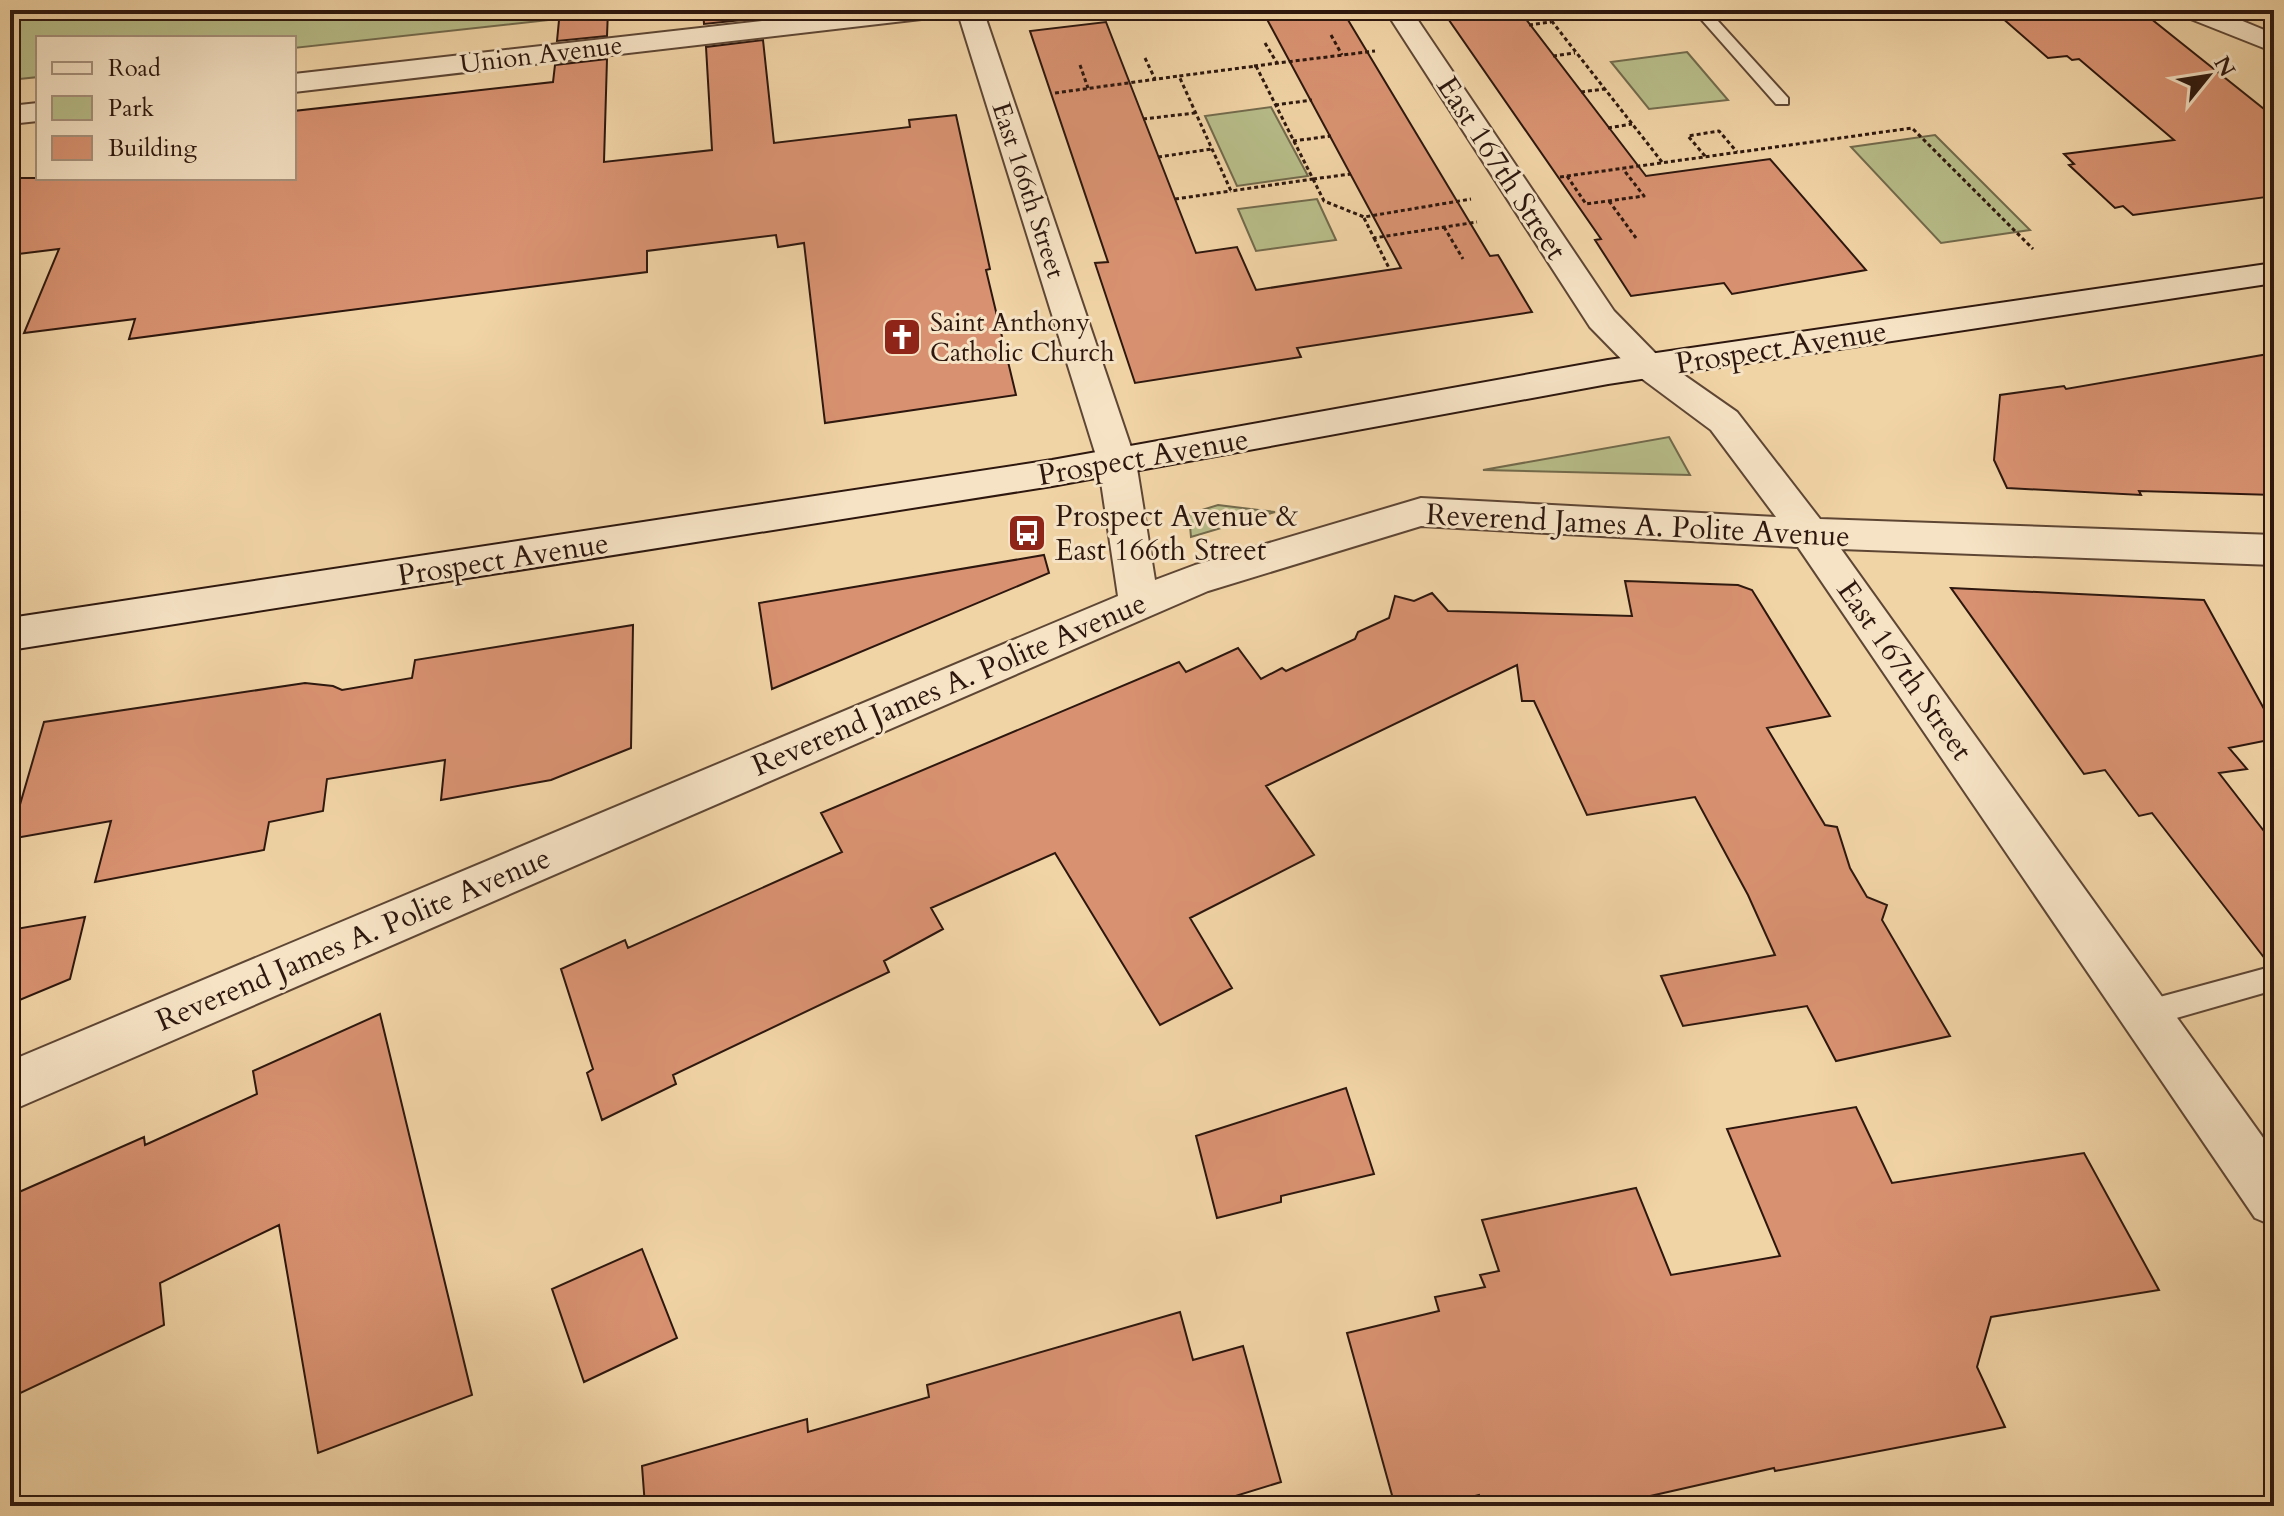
<svg xmlns="http://www.w3.org/2000/svg" width="2284" height="1516" font-family="Cardo,serif">
<style>
.green{fill:#b7bd89;stroke:#726a4c;stroke-width:2}
.building{fill:#d99271;stroke:#2d170e;stroke-width:2}
.lines{fill:none;stroke-linecap:round;stroke-linejoin:round}
.lane-casing{stroke:#5e4634;stroke-width:4}
.street-casing{stroke:#5e4634;stroke-width:4}
.secondary-casing{stroke:#2d170e;stroke-width:4}
.path{stroke:#2d170e;stroke-width:3;stroke-dasharray:4 3;stroke-linecap:butt}
.lane{fill:#f6e3c5;fill-rule:evenodd}
.street{fill:#f6e3c5;fill-rule:evenodd}
.secondary{fill:#f6e3c5;fill-rule:evenodd}
.labels{text-anchor:middle;stroke-width:6;stroke-linejoin:round;paint-order:stroke}
.far-street-label{font-size:26px;fill:#2d170e;stroke:#f6e3c5}
.far-poi-label{font-size:26px;fill:#2d170e;stroke:#f6e3c5;text-anchor:start}
.street-label{font-size:30px;fill:#2d170e;stroke:#f6e3c5}
.poi-label{font-size:30px;fill:#2d170e;stroke:#f6e3c5;text-anchor:start}
</style>
<rect width="100%" height="100%" fill="#f1d4a6"/>
<filter id="stains"><feTurbulence type="fractalNoise" baseFrequency=".0025" numOctaves="4"/><feColorMatrix values="0 0 0 0 .2 0 0 0 0 .09 0 0 0 0 .02 0 0 0 .5 -.17"/></filter>
<radialGradient id="worn" r=".72"><stop offset=".6" stop-color="#630" stop-opacity="0"/><stop offset="1" stop-color="#630" stop-opacity=".3"/></radialGradient>
<path class="green" d="M10 10H639L294 48V38H38V77L10 80Z
M1687 52 1728 100 1649 109 1611 62Z
M1271 107 1308 176 1237 186 1205 116Z
M1935 135 2030 230 1941 243 1851 147Z
M1317 199 1336 240 1256 251 1238 209Z
M1669 437 1690 475 1483 470Z
M1218 505 1275 512 1191 537 1189 514Z"/>
<path class="building" d="M560 10H608L607 36 557 41Z
M703 10H760L761 18 704 24Z
M1262 10H1342L1490 256 1498 255 1532 312 1297 348 1301 357 1135 383 1095 263 1108 262 1030 31 1106 22 1196 253 1237 247 1256 290 1401 268Z
M1442 10H1519L1646 176 1770 159 1866 270 1732 294 1724 283 1631 296 1595 240 1601 239Z
M1993 10H2140L2274 117V196L2133 215 2123 206 2115 208 2069 165 2074 164 2064 154 2174 140 2079 59 2072 60 2067 56 2048 58Z
M763 40 774 143 910 127 909 120 956 115 990 269 986 270 1016 395 825 423 804 243 778 247 776 235 647 251V272L257 322 129 339 135 319 24 333 59 249 10 255V178H294V111L553 82 555 65 607 59 604 162 712 150 706 47Z
M2274 353V495L2139 491 2141 495 2007 488 1994 460 2000 395 2064 386 2066 389Z
M1044 555 1049 573 772 689 759 603Z
M1625 581 1738 585 1752 590 1830 716 1767 728 1825 825 1837 827 1850 868 1867 897 1887 905 1882 920 1950 1036 1836 1061 1807 1006 1683 1026 1661 976 1775 955 1748 895 1695 797 1587 815 1534 701H1522L1517 665 1266 786 1314 855 1190 918 1232 988 1160 1025 1055 853 931 908 943 929 884 961 889 972 673 1075 676 1084 602 1120 587 1073 593 1069 561 969 625 940 628 948 842 852 821 813 1179 662 1186 672 1238 648 1261 679 1282 668 1286 671 1355 639 1358 632 1389 618 1395 596 1414 601 1432 593 1448 611 1632 616Z
M1951 588 2204 600 2274 727V739L2229 748 2247 769 2219 773 2274 844V963L2269 964 2152 813 2139 816 2105 770 2084 774Z
M633 625 631 748 551 780 441 800 445 760 327 779 323 811 269 822 264 850 95 882 111 821 10 839 44 722 305 683 333 686 342 690 412 678 415 660Z
M85 917 70 979 10 1004V930Z
M380 1014 472 1395 318 1453 279 1225 160 1283 164 1325 10 1398V1196L144 1137 145 1145 257 1094 253 1071Z
M1346 1088 1374 1174 1281 1196V1202L1217 1218 1196 1136Z
M1856 1107 1892 1183 2084 1153 2159 1290 1991 1317 1977 1367 2005 1427 1775 1471 1774 1468 1606 1506H1482L1479 1495 1435 1506H1395L1347 1333 1439 1311 1435 1297 1485 1287 1480 1275 1499 1271 1482 1220 1636 1188 1671 1275 1780 1256 1727 1129Z
M642 1249 677 1338 584 1382 552 1289Z
M1180 1312 1193 1360 1243 1346 1281 1482 1203 1506H645L642 1466 807 1419 808 1432 929 1397 927 1385Z"/>
<g class="lines">
<defs>
<path id="lane" d="M1693 10H1708L1788 98V104H1776Z
M2274 966V990L2145 1027 2135 1023 2131 1014 2135 1005 2145 1001Z"/>
<path id="street" d="M859 10H943L940 16 930 18 294 92V74Z
M957 10H983L1136 462 1155 580 1195 565 1421 498 1776 517 1711 430 1637 375 1590 327 1385 10H1411L1614 311 1661 359 1737 412 1820 519 2274 535V565L1841 549 2274 1153V1226L2255 1218 1798 547 1421 526 1208 591 10 1111V1061L1118 596 1098 462Z
M2180 10H2216L2274 34V52L2183 16Z
M38 103V121L10 124V106Z"/>
<path id="secondary" d="M2274 263V283L1608 384 1052 486 10 650V618L1052 460 1608 360Z"/>
</defs>
<use href="#lane" class="lane-casing"/>
<use href="#street" class="street-casing"/>
<use href="#secondary" class="secondary-casing"/>
<path class="path" d="M1543 10 1662 162
M1529 25 1551 22
M1331 35 1342 55
M1265 43 1277 63
M1553 56 1575 53
M1145 58 1155 79
M1080 65 1088 88
M1254 66 1375 51
M1256 66 1313 179 1231 191 1179 76Z
M1581 92 1604 89
M1055 93 1179 76
M1275 105 1312 100
M1143 119 1195 113
M1608 128 1632 124
M1293 141 1331 136
M1705 156 1688 136 1719 131 1737 152
M1158 157 1212 149
M1567 176 1586 204 1644 196 1623 169
M1560 177 1912 128 2033 249
M1313 179 1324 201 1364 217 1471 199
M1313 179 1351 174
M1175 199 1231 191
M1609 201 1636 238
M1364 218 1374 238 1477 222
M1444 227 1463 259
M1374 238 1390 270"/>
<use href="#lane" class="lane"/>
<use href="#street" class="street"/>
<use href="#secondary" class="secondary"/>
</g>
<defs>
<symbol id="church-square" viewBox="-11 -11 22 22"><rect x="-9" y="-9" width="18" height="18" rx="4" fill="#8f2418" stroke="#f6e3c5"/><path d="M-1.2-6h2.4v3.5h3.3v2.4h-3.3V6h-2.4V-.1h-3.3v-2.4h3.3Z" fill="#fff"/></symbol>
<symbol id="bus-square" viewBox="-11 -11 22 22"><rect x="-9" y="-9" width="18" height="18" rx="4" fill="#8f2418" stroke="#f6e3c5"/><path d="M-5-6H5V4H4V6H2V4H-2V6H-4V4H-5ZM-3.5-4V0h7V-4ZM-3.5 1.2v1.5H-2V1.2ZM2 1.2v1.5H3.5V1.2Z" fill="#fff"/></symbol>
</defs>
<g fill-rule="evenodd">
<use href="#church-square" x="880" y="315" width="44" height="44"/>
<use href="#bus-square" x="1005" y="511" width="44" height="44"/>
</g>
<g class="labels">
<g class="far-street-label">
<text transform="translate(541 54) rotate(-7)" y="9">Union Avenue</text>
<text transform="translate(1029 190) rotate(72)" y="9">East 166th Street</text>
</g>
<g class="far-poi-label">
<text x="930" y="331">Saint Anthony<tspan x="930" dy="30">Catholic Church</tspan></text>
</g>
<g class="street-label">
<text transform="translate(1502 168) rotate(57)" y="10">East 167th Street</text>
<text transform="translate(1781 347) rotate(-9)" y="10">Prospect Avenue</text>
<text transform="translate(1143 457) rotate(-10)" y="10">Prospect Avenue</text>
<text transform="translate(1638 525) rotate(3)" y="10">Reverend James A. Polite Avenue</text>
<text transform="translate(503 559) rotate(-9)" y="10">Prospect Avenue</text>
<text transform="translate(1905 670) rotate(55)" y="10">East 167th Street</text>
<text transform="translate(949 684) rotate(-23)" y="10">Reverend James A. Polite Avenue</text>
<text transform="translate(353 939) rotate(-23)" y="10">Reverend James A. Polite Avenue</text>
</g>
<g class="poi-label">
<text x="1055" y="526">Prospect Avenue &amp;<tspan x="1055" dy="34">East 166th Street</tspan></text>
</g>
</g>
<rect width="2284" height="1516" fill="none" stroke="#f1d4a6" stroke-width="40"/>
<rect x="12" y="12" width="2260" height="1492" fill="none" stroke="#2d170e" stroke-width="4"/>
<rect x="20" y="20" width="2244" height="1476" fill="none" stroke="#2d170e" stroke-width="2"/>
<rect x="36" y="36" width="260" height="144" fill="#f6e3c5" stroke="#a6917c" stroke-width="2"/>
<rect x="52" y="62" width="40" height="12" fill="#f6e3c5" stroke="#a6917c" stroke-width="2"/>
<text x="108" y="76" font-size="24" fill="#2d170e">Road</text>
<rect x="52" y="96" width="40" height="24" fill="#b7bd89" stroke="#a6917c" stroke-width="2"/>
<text x="108" y="116" font-size="24" fill="#2d170e">Park</text>
<rect x="52" y="136" width="40" height="24" fill="#d99271" stroke="#a6917c" stroke-width="2"/>
<text x="108" y="156" font-size="24" fill="#2d170e">Building</text>
<g transform="translate(2208 76) rotate(60)" stroke="#f6e3c5" stroke-width="6" paint-order="stroke">
<path d="M0-6L14 30L0 20L-14 30Z" fill="#2d170e"/>
<text y="-12" font-size="22" font-weight="bold" text-anchor="middle" fill="#2d170e">N</text>
</g>
<rect width="100%" height="100%" filter="url(#stains)"/>
<rect width="100%" height="100%" fill="url(#worn)"/>
</svg>
